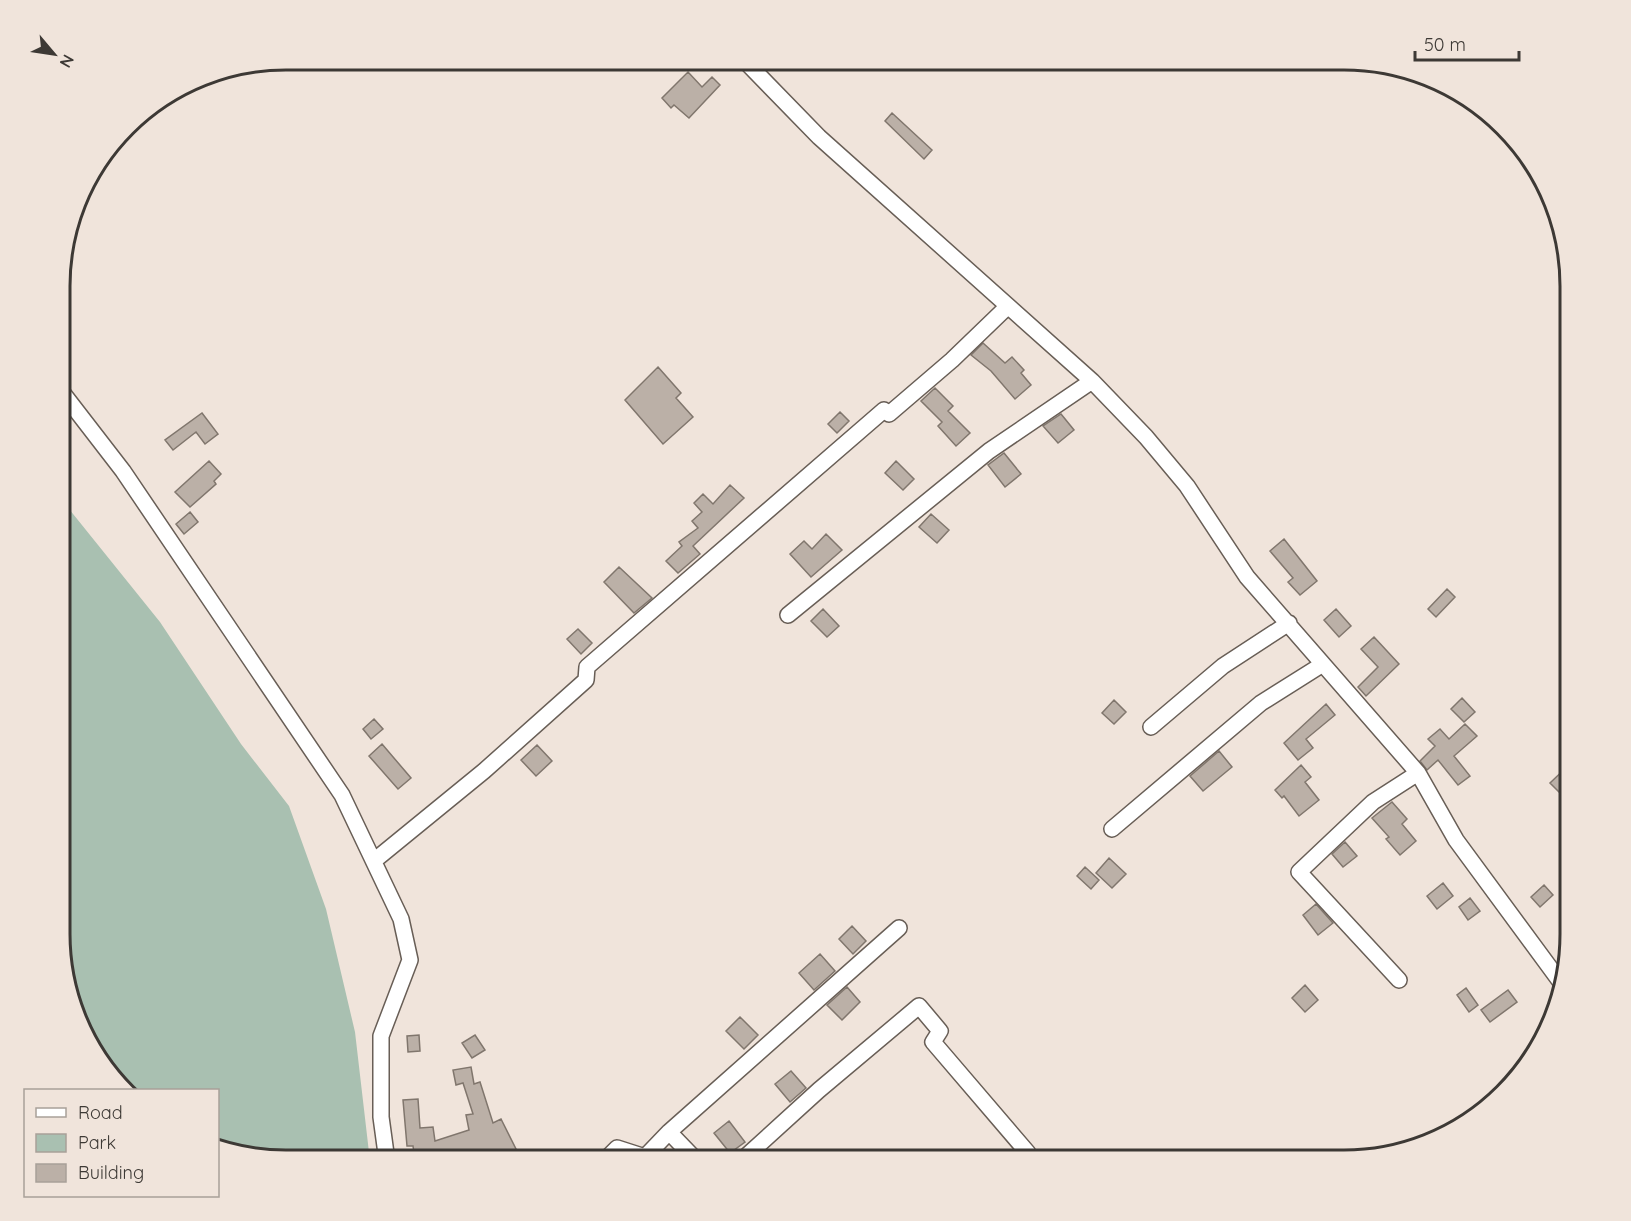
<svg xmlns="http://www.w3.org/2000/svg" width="1631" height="1221" font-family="Quicksand,sans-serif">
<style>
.green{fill:#a9c0b1}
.building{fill:#bbb0a7;stroke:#80766d;stroke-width:1.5}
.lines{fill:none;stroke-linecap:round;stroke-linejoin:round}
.minor-casing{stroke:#685e56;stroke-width:18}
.minor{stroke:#fff;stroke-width:15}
.rim{fill:none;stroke:#3d3935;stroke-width:3}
</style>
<rect width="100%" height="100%" fill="#f0e4db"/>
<path class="green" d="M61 499 160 622 241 744 289 806 326 909 355 1032 370 1161H272L218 1148V1090H126L84 1035 61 950Z"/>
<path class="building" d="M688 72 702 87 712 77 720 85 689 118 674 105 671 108 662 98Z
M892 113 932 150 924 159 885 121Z
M983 343 1005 363 1012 357 1024 370 1021 373 1031 385 1015 399 991 371 971 355Z
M658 367 681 393 676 398 693 417 663 444 625 400Z
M935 388 953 406 948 411 970 433 956 446 938 426 942 422 921 401Z
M840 412 849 421 837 433 828 424Z
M202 413 218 434 205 444 196 432 173 450 165 440Z
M1061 414 1074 430 1058 443 1043 426Z
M1004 453 1021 474 1005 487 988 465Z
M209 461 221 474 214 481 216 484 190 507 175 492Z
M896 461 914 479 903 490 885 473Z
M730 485 744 498 693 546 700 554 678 573 666 561 682 546 679 542 698 528 692 521 702 512 694 503 703 494 713 504Z
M190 512 198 522 184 534 176 524Z
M931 514 949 530 937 543 919 527Z
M826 534 842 550 811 577 790 554 804 541 812 549Z
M1284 539 1317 581 1300 595 1288 582 1293 578 1270 551Z
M619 567 652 598 634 613 604 582Z
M1447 589 1455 597 1436 617 1428 609Z
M823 609 839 626 827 637 811 621Z
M1336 609 1351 626 1339 637 1324 620Z
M578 629 592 643 581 654 567 639Z
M1374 637 1399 664 1366 696 1358 687 1378 667 1361 649Z
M1462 698 1475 712 1464 722 1451 709Z
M1114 700 1126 712 1114 724 1102 713Z
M1326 704 1335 715 1306 739 1313 748 1298 760 1284 743Z
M374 719 383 729 371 739 363 729Z
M1465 724 1477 736 1454 756 1470 776 1458 785 1438 760 1427 770 1420 761 1435 746 1428 739 1440 729 1449 739Z
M382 744 411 778 398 789 369 756Z
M537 745 552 761 536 776 521 760Z
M1219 751 1232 767 1203 791 1190 776Z
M1571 763V785L1561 794 1550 783Z
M1301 765 1311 777 1305 782 1319 800 1299 816 1284 796 1282 798 1275 790Z
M1392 802 1407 819 1402 824 1416 841 1400 855 1386 839 1389 837 1372 818Z
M1345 842 1357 856 1343 867 1332 854Z
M1109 858 1126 874 1112 888 1096 873Z
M1085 867 1099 880 1091 889 1077 876Z
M1443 883 1453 896 1437 909 1427 896Z
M1544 885 1553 895 1540 907 1531 897Z
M1470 898 1480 911 1468 920 1459 907Z
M1316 904 1333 923 1318 935 1303 915Z
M852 926 866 941 853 954 839 939Z
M820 954 835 971 814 990 799 973Z
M1305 985 1318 1000 1305 1012 1292 998Z
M847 987 860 1002 842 1020 827 1005Z
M1466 988 1478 1005 1469 1012 1457 995Z
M1508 990 1517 1002 1490 1022 1481 1010Z
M740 1017 758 1035 744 1049 726 1031Z
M419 1035 420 1051 408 1052 407 1036Z
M475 1035 485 1050 472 1058 462 1043Z
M471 1067 474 1084 480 1082 493 1123 501 1119 516 1149 495 1161H471L465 1150 438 1158 415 1161 413 1146H407L403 1100 418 1099 420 1128 433 1127 435 1141 469 1130 466 1115 473 1114 463 1083 456 1085 453 1070Z
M791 1071 806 1088 790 1102 775 1084Z
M729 1121 745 1142 730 1153 714 1133Z"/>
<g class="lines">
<defs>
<path id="minor" d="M744 60 819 137 1092 381 1146 437 1187 486 1247 577 1418 773 1456 840 1562 984
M62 392 123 471 342 795 401 919 410 960 381 1036V1117L387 1161
M788 615 989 451 1092 381
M1151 727 1223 666 1289 623
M1112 829 1261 703 1323 664
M375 860 484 771 586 680 587 667 884 410 889 414 952 360 1007 307
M1399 980 1299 872 1373 802 1418 773
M669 1132 697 1161
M604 1161 617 1148 645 1157 669 1132 899 928
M741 1161 819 1090 919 1006 940 1031 933 1042 1028 1153"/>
</defs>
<use href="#minor" class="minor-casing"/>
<use href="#minor" class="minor"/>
</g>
<path d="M0 0H1631V1221H0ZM286 70H1344A216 216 0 0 1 1560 286V934A216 216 0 0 1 1344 1150H286A216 216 0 0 1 70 934V286A216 216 0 0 1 286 70Z" fill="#f0e4db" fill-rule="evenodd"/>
<path class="rim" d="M286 70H1344A216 216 0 0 1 1560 286V934A216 216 0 0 1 1344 1150H286A216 216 0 0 1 70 934V286A216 216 0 0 1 286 70Z"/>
<rect x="24" y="1089" width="195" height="108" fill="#f0e4db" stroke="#a8a099" stroke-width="1.5"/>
<rect x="36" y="1108" width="30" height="9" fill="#ffffff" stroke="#a8a099" stroke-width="1.5"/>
<text x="78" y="1119" font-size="18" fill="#3d3935">Road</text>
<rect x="36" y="1134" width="30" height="18" fill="#a9c0b1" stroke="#a8a099" stroke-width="1.5"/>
<text x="78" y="1149" font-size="18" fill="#3d3935">Park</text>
<rect x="36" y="1164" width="30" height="18" fill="#bbb0a7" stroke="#a8a099" stroke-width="1.5"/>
<text x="78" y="1179" font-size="18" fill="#3d3935">Building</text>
<g transform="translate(54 54) rotate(119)" stroke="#f0e4db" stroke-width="4.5" paint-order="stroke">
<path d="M0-4.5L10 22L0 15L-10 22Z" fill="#3d3935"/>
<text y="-9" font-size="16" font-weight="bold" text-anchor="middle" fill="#3d3935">N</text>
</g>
<path d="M1415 51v9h104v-9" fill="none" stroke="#3d3935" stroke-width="3"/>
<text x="1424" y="51" font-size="18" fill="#3d3935" stroke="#f0e4db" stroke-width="4.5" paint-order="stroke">50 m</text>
</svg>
